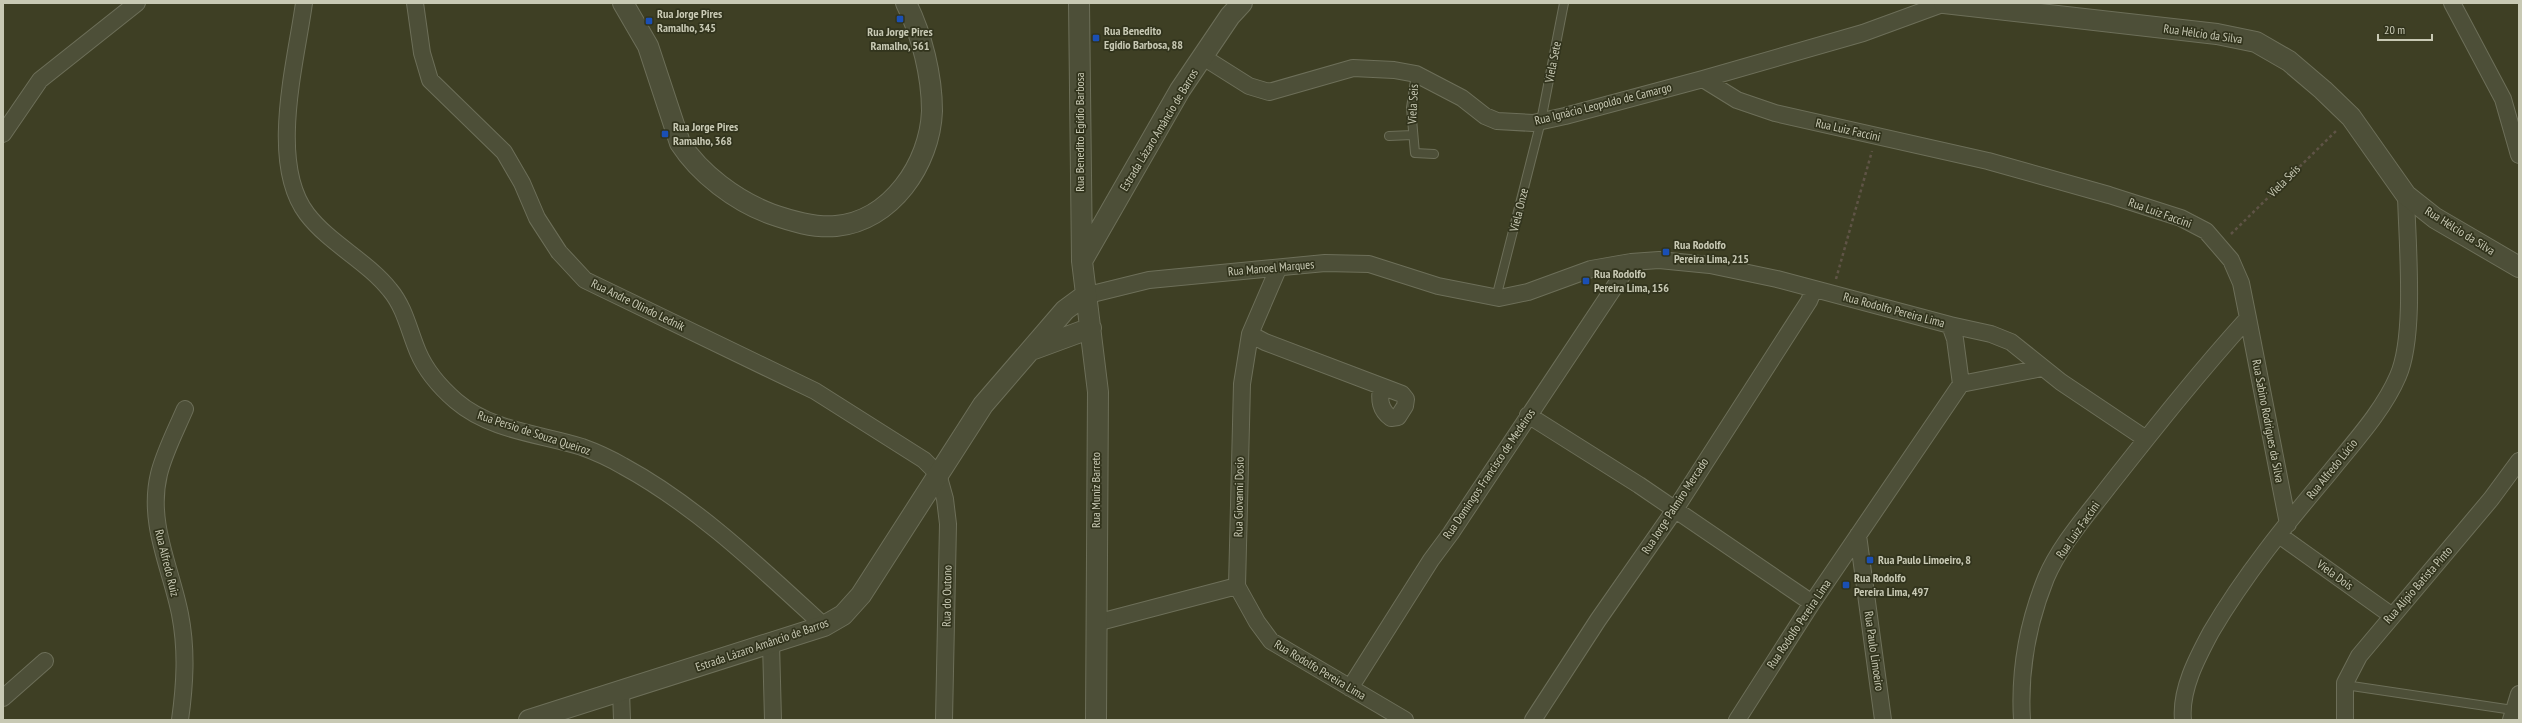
<svg xmlns="http://www.w3.org/2000/svg" width="2522" height="723" font-family="'PT Sans Narrow',sans-serif">
<style>
.lines{fill:none;stroke-linecap:round;stroke-linejoin:round}
.service-casing{stroke:#6d6f59;stroke-width:10}
.minor-casing{stroke:#6d6f59;stroke-width:18}
.tertiary-casing{stroke:#6d6f59;stroke-width:22}
.path{stroke:#5f5446;stroke-width:2.5;stroke-dasharray:3 3;stroke-linecap:butt}
.service{stroke:#4d4f38;stroke-width:8}
.minor{stroke:#4d4f38;stroke-width:16}
.tertiary{stroke:#4d4f38;stroke-width:20}
.transit-dot{fill:#1a4fb4;stroke:#32341d;stroke-width:1.5}
.labels{text-anchor:middle;stroke-width:3.5;stroke-linejoin:round;paint-order:stroke}
.poi-label{font-size:12px;font-weight:bold;fill:#c8c9b4;stroke:#32341d;text-anchor:start}
.street-label{font-size:12px;fill:#c8c9b4;stroke:#32341d}
</style>
<rect width="100%" height="100%" fill="#3e3f24"/>
<g class="lines">
<defs>
<path id="service" d="M1416 74 1411 108 1415 153 1434 154
M1389 136 1412 135
M1496 298 1541 121 1564 3
M2345 685 2513 710"/>
<path id="minor" d="M304 3C296 62 268 163 307 214 330 244 367 261 390 290 405 308 409 331 418 352 426 371 441 388 456 401 491 431 541 434 582 447 596 452 611 459 623 466 697 506 763 570 824 626
M415 3 422 53 430 80 504 152 522 183 537 218 559 252 585 280 815 391 924 460 938 474 945 499 948 524 944 720
M2452 3 2503 99 2519 155
M1203 57 1249 86 1269 92 1353 68 1394 70 1416 74 1462 98 1485 116 1497 121 1533 123 1565 116 1703 79 1863 33 1945 3
M1703 79 1737 100 1775 113 1988 161 2109 195 2181 218 2206 231 2231 260 2241 283 2248 318C2199 372 2154 429 2109 486 2087 515 2060 545 2046 578 2027 625 2019 670 2022 720
M3 134 40 80 137 3
M1084 296 1149 280 1325 263 1369 264 1438 286 1499 298 1528 292 1591 269 1631 262 1659 260 1710 265 1777 279 1950 325 1955 339 1961 384 1812 603 1737 720
M2248 318 2288 524
M1950 325 1991 334 2011 342 2061 382 2146 439
M1250 334 1265 342 1402 394 1406 399 1405 406 1398 417 1391 418C1380 410 1379 400 1381 387
M1961 384 2042 368
M1528 415 1639 485 1812 603
M1858 535 1883 720
M2279 535 2391 615
M1237 586 1257 622 1271 641 1405 720
M1096 623 1237 586 1242 384 1250 334 1278 269
M771 643 773 720
M1350 688 1431 560 1451 533 1631 262
M621 691 622 720
M3 698 45 661
M180 720C185 684 187 650 180 614 171 568 147 523 159 474 164 453 176 430 185 409
M1533 720 1598 620 1674 511 1809 301 1814 289
M2183 720C2180 690 2197 658 2211 632 2245 574 2287 523 2330 472 2354 442 2383 411 2398 376 2416 335 2407 242 2406 195
M2345 720V683L2359 656 2491 499 2519 461
M2511 720 2519 694"/>
<path id="tertiary" d="M623 3 648 46 680 143C700 174 736 201 771 214 791 221 814 228 836 226 891 221 930 164 932 111 932 76 922 35 906 3
M1079 3 1082 261 1098 392 1096 720
M1944 3 2217 34 2256 42 2289 61 2323 90 2351 117 2406 195 2435 218 2519 267
M1082 261 1180 90 1230 16 1242 3
M1034 349 1091 328
M529 720 824 626 843 615 861 595 983 405 1065 310 1084 296"/>
</defs>
<use href="#service" class="service-casing"/>
<use href="#minor" class="minor-casing"/>
<use href="#tertiary" class="tertiary-casing"/>
<path class="path" d="M2231 234 2337 130
M1836 279 1872 151"/>
<use href="#service" class="service"/>
<use href="#minor" class="minor"/>
<use href="#tertiary" class="tertiary"/>
</g>
<g class="transit-dot">
<rect x="896" y="15" width="8" height="8" rx="2"/>
<rect x="645" y="17" width="8" height="8" rx="2"/>
<rect x="1092" y="34" width="8" height="8" rx="2"/>
<rect x="661" y="130" width="8" height="8" rx="2"/>
<rect x="1662" y="248" width="8" height="8" rx="2"/>
<rect x="1582" y="277" width="8" height="8" rx="2"/>
<rect x="1866" y="556" width="8" height="8" rx="2"/>
<rect x="1842" y="581" width="8" height="8" rx="2"/>
</g>
<g class="labels">
<g class="poi-label">
<text x="657" y="18">Rua Jorge Pires<tspan x="657" dy="14">Ramalho, 345</tspan></text>
<text x="1104" y="35">Rua Benedito<tspan x="1104" dy="14">Egídio Barbosa, 88</tspan></text>
<text x="900" y="36" text-anchor="middle">Rua Jorge Pires<tspan x="900" dy="14">Ramalho, 561</tspan></text>
<text x="673" y="131">Rua Jorge Pires<tspan x="673" dy="14">Ramalho, 368</tspan></text>
<text x="1674" y="249">Rua Rodolfo<tspan x="1674" dy="14">Pereira Lima, 215</tspan></text>
<text x="1594" y="278">Rua Rodolfo<tspan x="1594" dy="14">Pereira Lima, 156</tspan></text>
<text x="1878" y="564">Rua Paulo Limoeiro, 8</text>
<text x="1854" y="582">Rua Rodolfo<tspan x="1854" dy="14">Pereira Lima, 497</tspan></text>
</g>
<g class="street-label">
<text transform="translate(2203 34) rotate(8)" y="4">Rua Hélcio da Silva</text>
<text transform="translate(1553 62) rotate(-79)" y="4">Viela Sete</text>
<text transform="translate(1413 104) rotate(-87)" y="4">Viela Seis</text>
<text transform="translate(1603 104) rotate(-14)" y="4">Rua Ignácio Leopoldo de Camargo</text>
<text transform="translate(1159 130) rotate(-59)" y="4">Estrada Lázaro Amâncio de Barros</text>
<text transform="translate(1848 130) rotate(13)" y="4">Rua Luiz Faccini</text>
<text transform="translate(1080 132) rotate(-90)" y="4">Rua Benedito Egídio Barbosa</text>
<text transform="translate(2284 181) rotate(-45)" y="4">Viela Seis</text>
<text transform="translate(1519 210) rotate(-76)" y="4">Viela Onze</text>
<text transform="translate(2160 213) rotate(20)" y="4">Rua Luiz Faccini</text>
<text transform="translate(2460 231) rotate(32)" y="4">Rua Hélcio da Silva</text>
<text transform="translate(1271 268) rotate(-5)" y="4">Rua Manoel Marques</text>
<text transform="translate(638 305) rotate(26)" y="4">Rua Andre Olindo Lednik</text>
<text transform="translate(1894 310) rotate(15)" y="4">Rua Rodolfo Pereira Lima</text>
<text transform="translate(2268 421) rotate(79)" y="4">Rua Sabino Rodrigues da Silva</text>
<text transform="translate(534 433) rotate(18)" y="4">Rua Persio de Souza Queiroz</text>
<text transform="translate(2332 469) rotate(-51)" y="4">Rua Alfredo Lúcio</text>
<text transform="translate(1489 474) rotate(-56)" y="4">Rua Domingos Francisco de Medeiros</text>
<text transform="translate(1096 490) rotate(-90)" y="4">Rua Muniz Barreto</text>
<text transform="translate(1239 497) rotate(-89)" y="4">Rua Giovanni Dosio</text>
<text transform="translate(1675 506) rotate(-57)" y="4">Rua Jorge Palmiro Mercado</text>
<text transform="translate(2078 530) rotate(-55)" y="4">Rua Luiz Faccini</text>
<text transform="translate(167 563) rotate(76)" y="4">Rua Alfredo Ruiz</text>
<text transform="translate(2335 575) rotate(36)" y="4">Viela Dois</text>
<text transform="translate(2418 585) rotate(-49)" y="4">Rua Alípio Batista Pinto</text>
<text transform="translate(947 596) rotate(-89)" y="4">Rua do Outono</text>
<text transform="translate(1799 624) rotate(-56)" y="4">Rua Rodolfo Pereira Lima</text>
<text transform="translate(762 645) rotate(-19)" y="4">Estrada Lázaro Amâncio de Barros</text>
<text transform="translate(1874 651) rotate(82)" y="4">Rua Paulo Limoeiro</text>
<text transform="translate(1320 670) rotate(31)" y="4">Rua Rodolfo Pereira Lima</text>
</g>
</g>
<rect width="2522" height="723" fill="none" stroke="#c8c9b4" stroke-width="8"/>
<path d="M2378 34v6h54v-6" fill="none" stroke="#c8c9b4" stroke-width="2"/>
<text x="2384" y="34" font-size="12" fill="#c8c9b4" stroke="#32341d" stroke-width="3" paint-order="stroke">20 m</text>
</svg>
